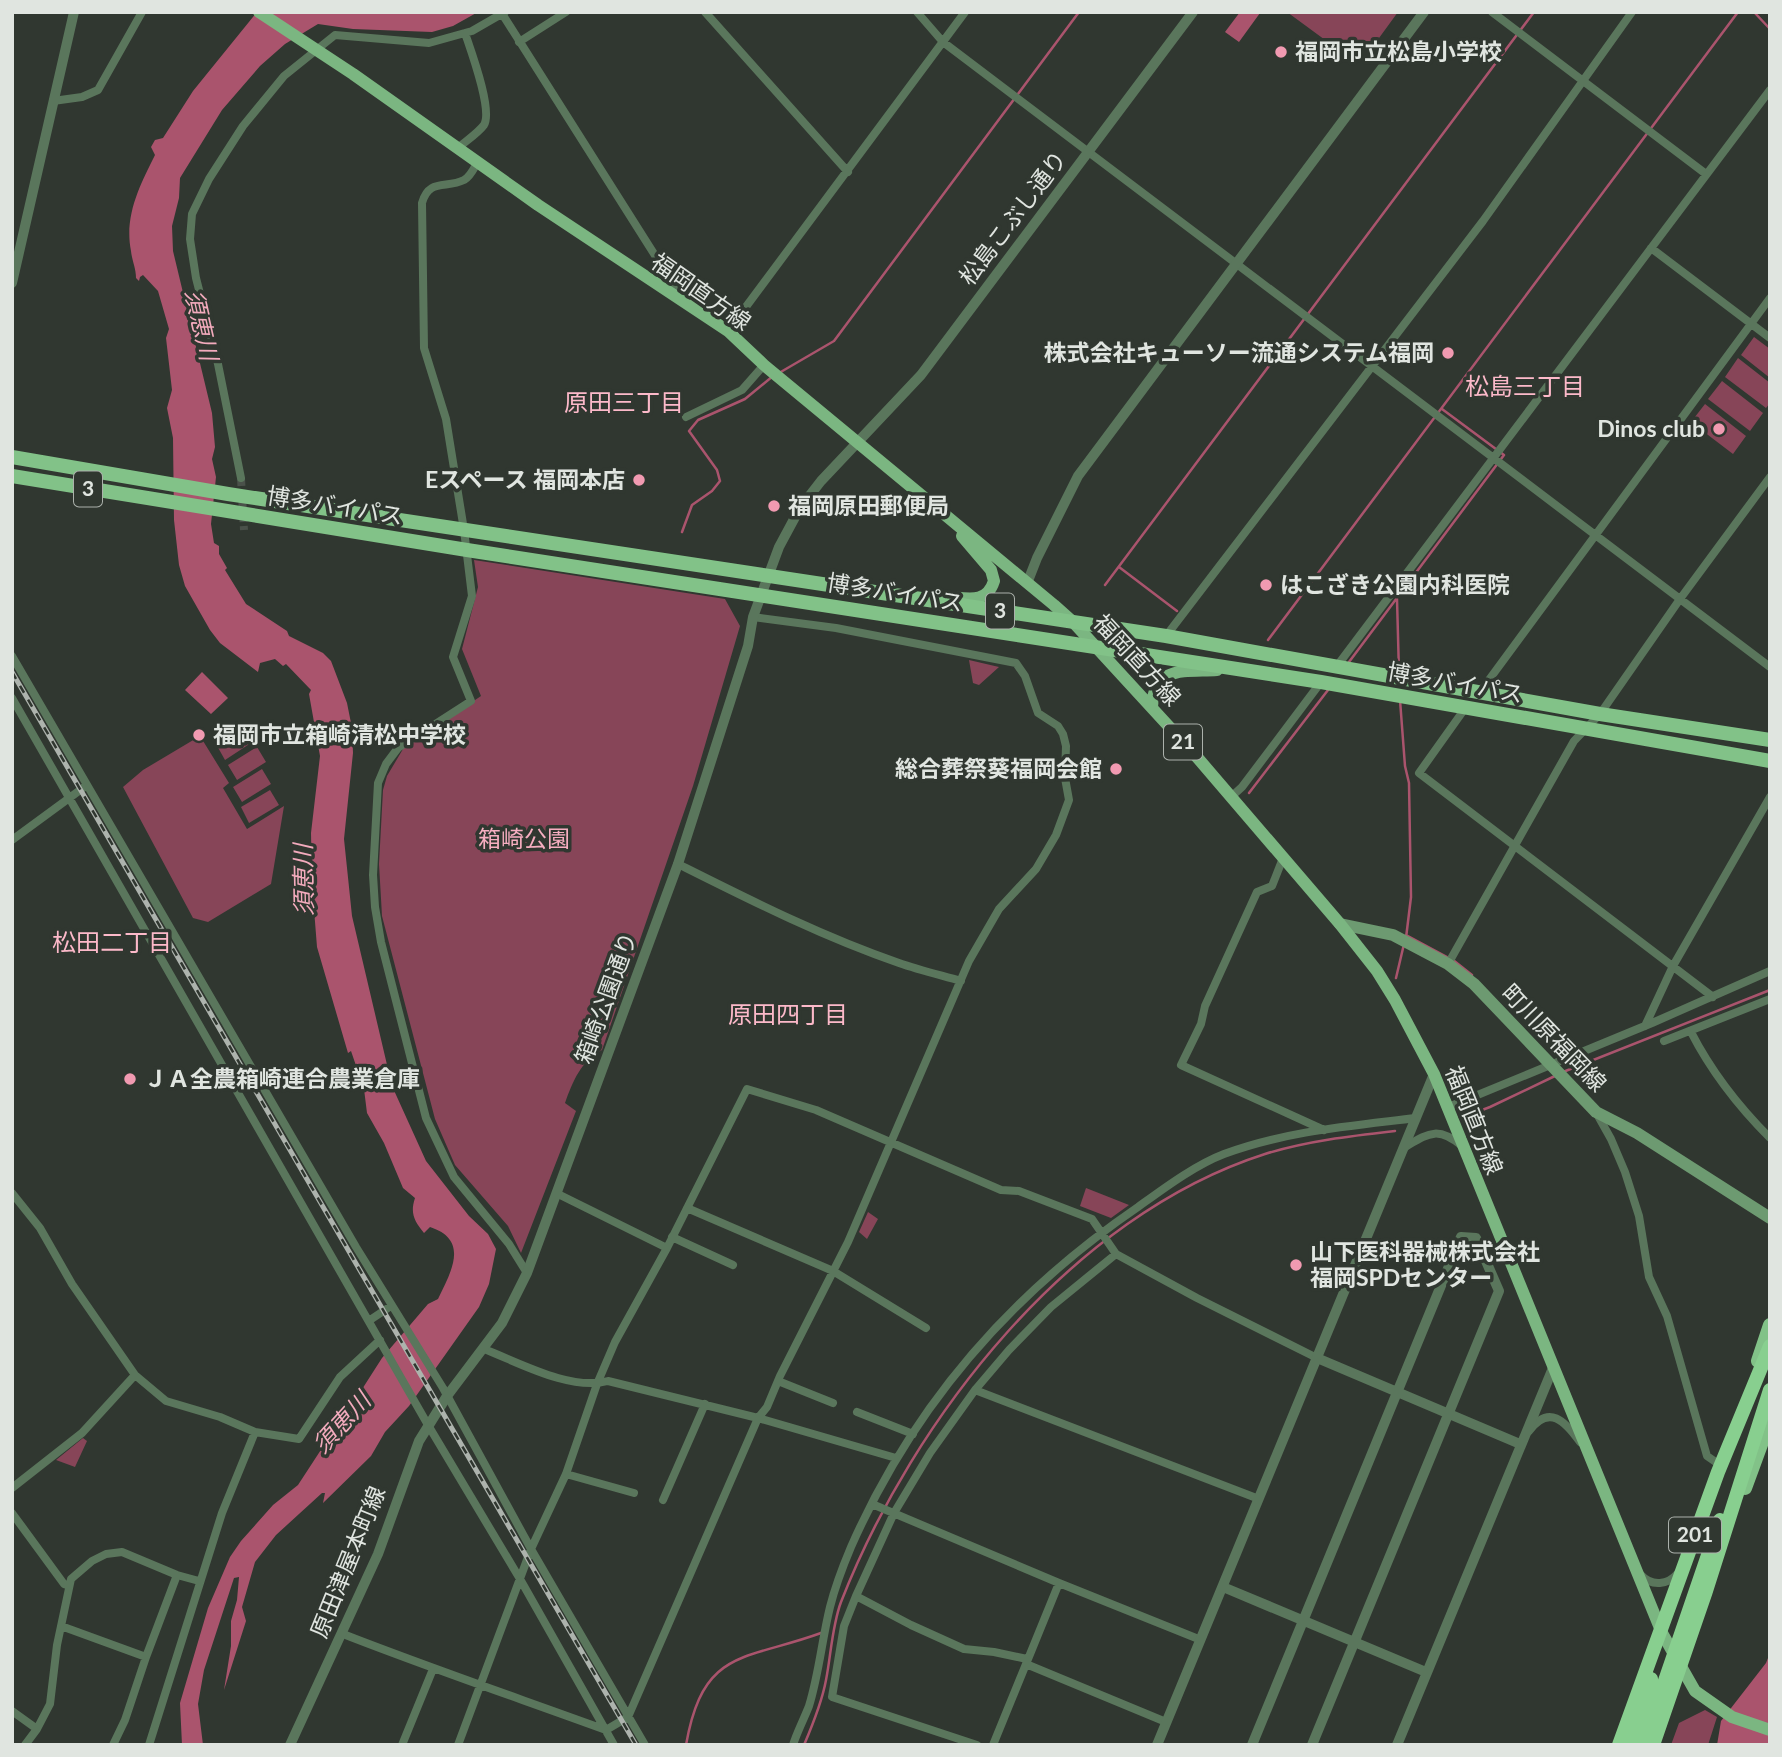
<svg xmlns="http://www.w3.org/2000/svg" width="1782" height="1757" font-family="Lato,'Noto Sans JP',sans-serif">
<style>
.green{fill:#874558}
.water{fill:#aa546d}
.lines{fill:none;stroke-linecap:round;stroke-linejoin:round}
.stream{stroke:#aa546d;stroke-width:2.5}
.minor-tunnel{stroke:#4a514a;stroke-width:8;stroke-dasharray:8 4;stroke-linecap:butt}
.minor{stroke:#5a765c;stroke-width:8}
.tertiary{stroke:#5a765c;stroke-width:10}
.secondary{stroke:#6d9a71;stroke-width:12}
.primary{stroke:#7bb681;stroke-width:12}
.trunk{stroke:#82c288;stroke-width:14}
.rail-casing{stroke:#adb3ad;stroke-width:5}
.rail{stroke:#303730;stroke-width:2.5;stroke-dasharray:8;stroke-linecap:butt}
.motorway-bridge{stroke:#88cf8f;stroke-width:14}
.poi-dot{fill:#f19ab1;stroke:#303730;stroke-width:2.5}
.labels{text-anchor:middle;stroke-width:7;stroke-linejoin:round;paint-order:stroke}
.shield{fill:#303730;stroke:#abb1ab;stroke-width:2}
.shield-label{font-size:21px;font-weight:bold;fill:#e0e5e0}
.poi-label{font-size:23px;font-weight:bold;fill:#e0e5e0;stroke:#303730;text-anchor:start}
.street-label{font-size:23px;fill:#e0e5e0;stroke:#303730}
.park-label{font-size:23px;fill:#f6aec0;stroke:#303730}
.water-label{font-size:24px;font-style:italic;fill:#f3abbd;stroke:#303730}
.neighbourhood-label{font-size:24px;fill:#fcb9c9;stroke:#303730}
</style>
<rect width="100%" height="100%" fill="#303730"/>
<path class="green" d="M1287 12H1398L1371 49 1363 43 1351 59Z
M1754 337 1770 349V378L1741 355Z
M1738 358 1770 383V403L1766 408 1725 377Z
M1722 381 1763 413 1750 431 1708 399Z
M1705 404 1746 436 1733 454 1691 422Z
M474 560 725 599 740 626 693 786 602 1050C581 1061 573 1081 565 1103L576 1111 521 1253 508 1226 455 1165 435 1119 382 916 379 864 383 790 387 776 403 749 481 696 462 649 478 587Z
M969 660 999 667 979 685 973 683Z
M245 726 254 741 225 760 216 744Z
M200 736 229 783 223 788 247 829 284 806 271 884 208 922 193 918 123 787 143 770Z
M257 747 266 762 237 780 228 765Z
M262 769 271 784 242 802 233 787Z
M270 790 279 805 249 823 241 807Z
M1086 1188 1129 1205 1111 1218 1080 1206Z
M868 1212 878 1219 867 1239 859 1232Z
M83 1438 87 1441 75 1467 56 1460Z
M1705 1710 1717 1717 1708 1745H1671L1679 1723Z"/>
<path class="water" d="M257 12H478L453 26 432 32 353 29 318 24 285 44 260 66 222 110 180 178 179 198 172 226 173 251 212 413 215 447 212 459 216 477 211 524 214 543 219 546V554L227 568 225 570 246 604 287 631 289 636 323 653 331 661 347 703 352 728 353 753 344 839 352 916 392 1086 426 1161 469 1216 488 1234 496 1249 489 1284 479 1307 409 1406 385 1432 371 1456 323 1503 325 1493H322L276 1535 255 1562 242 1607 246 1621 224 1690 231 1646V1621L237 1600 239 1577 234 1578 204 1670 198 1704 203 1745H182L180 1703 208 1608 230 1557 241 1541 273 1505 298 1485 328 1439 340 1428 352 1409 350 1408 382 1358 428 1304 438 1299C451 1272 470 1240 430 1227L424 1233C414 1221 410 1213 415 1198L403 1188 384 1143 367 1113 364 1089 351 1051 348 1053 317 947 312 884 311 833 320 756 309 694 311 690 286 664 283 666 275 659 260 663 258 672 220 643 210 630 185 586 179 565 174 520 173 438 167 408 172 390 166 338 169 329 158 291 143 275 140 277 139 281 136 278C136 268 132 261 131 251 124 216 140 185 155 155L151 147 155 140 163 138 193 91Z
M1240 12 1260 13 1239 42 1225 32Z
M202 672 228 698 211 714 185 690Z
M1770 1653V1745H1717L1721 1721 1766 1663Z"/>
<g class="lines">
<path class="stream" d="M1754 12 1770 29
M779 373 834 341 1079 12
M682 532 692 505 712 491 720 481 717 470 689 431 698 420 745 399 773 376
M1119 567 1177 611
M1105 585 1534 12
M1397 599 1399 673
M1268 640 1738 12
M1349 662 1504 455 1442 409
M1400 700 1405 766 1409 783 1411 897 1406 938
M1249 793 1328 690
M1406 935 1447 957
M1453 960 1472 975
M1396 978 1404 944
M1563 1072 1770 990
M1461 1118 1490 1107 1557 1075
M686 1745C703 1648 744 1661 821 1633
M804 1745C813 1724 822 1702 826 1680 831 1655 832 1626 841 1602 913 1418 1071 1216 1265 1154 1307 1141 1351 1136 1395 1131"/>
<path class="minor-tunnel" d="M241 478 244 530"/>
<path class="minor" d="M501 12 682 298
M705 12 848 172
M917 12 943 42 1770 667
M1492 12 1706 174
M519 42 566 12
M53 101 82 97 98 90 142 12
M458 148C466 141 478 133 484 125 493 110 471 51 465 33
M478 161C474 168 471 176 464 180 446 189 429 178 422 203L424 348 446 419 464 530 472 596 453 657 471 701 398 748 386 764 378 783 373 875 375 907 381 942 426 1118 454 1177 509 1244 527 1273
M1651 248 1770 338
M728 331 965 12
M686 417 742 390 764 365
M241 478 218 364 196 278 190 239 192 214 209 179 243 126 284 76 335 35 429 43 472 31 505 12
M1166 636 1483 221 1632 12
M12 656 356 1247 443 1388 531 1549 645 1745
M1337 666 1770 90
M1480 692 1770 298
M12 698 428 1425 520 1579 614 1745
M1466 707 1419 773 1713 997
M1231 797 1242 787 1321 682
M12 840 87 785
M1283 858 1272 886 1257 892 1205 1006 1201 1024 1181 1065 1324 1130
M678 864C750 900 823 937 899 963 919 970 940 975 961 981
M1448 964 1574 741 1600 714 1680 599 1770 477
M1645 1026 1673 966 1770 797
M1691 1032C1712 1073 1737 1105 1770 1138
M1664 1041 1770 999
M1446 1108 1652 1023 1770 971
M1597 1114 1611 1139 1625 1172 1639 1216 1649 1277 1667 1316 1707 1456 1720 1465
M1405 1147C1429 1133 1438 1126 1462 1146
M12 1193 40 1228 72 1284 135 1375 166 1401 220 1417 255 1432 299 1439 340 1377 380 1340
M556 1193 667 1248
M687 1208 833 1271 926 1328
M672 1237 733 1265
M370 1320 391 1306
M484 1349C520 1363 570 1391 608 1381L758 1418 896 1458
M778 1381 833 1403
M975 1390 1259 1499
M857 1412 913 1434
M1529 1431C1549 1404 1565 1421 1580 1442
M566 1474 634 1493
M12 1488 82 1433 135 1375
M663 1500 705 1404
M872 1504 1059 1583 1201 1640
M12 1513 64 1584 68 1585
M1641 1575C1652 1587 1668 1585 1678 1573
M856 1596 911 1625 964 1649 994 1652 1027 1659
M61 1626 146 1657
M343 1634C430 1668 518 1698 606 1730
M1026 1664 1166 1722
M12 1711 37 1729
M606 1730 628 1717 758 1418 767 1407 780 1376 848 1242 969 961 999 909 1036 869 1056 835 1069 800 1065 778 1066 746 1063 734 1058 726 1038 713 1025 676 1016 663 836 628 753 617
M25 1745 37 1729 50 1704 57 1645 71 1579 92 1561 106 1554 122 1552 177 1575 199 1581
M113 1745 125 1720 146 1657 177 1575
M149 1745 222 1513 255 1432
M402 1745 433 1669
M458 1745 531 1549 566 1474 597 1384 615 1342 667 1248 747 1089 816 1110 1001 1190 1019 1191 1092 1219 1116 1254 1197 1298 1317 1358
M793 1745C797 1732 804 1719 809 1706 819 1674 822 1639 830 1607 835 1587 843 1566 851 1547 913 1406 1012 1293 1138 1207 1163 1189 1195 1165 1224 1154 1286 1131 1351 1126 1416 1118
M977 1745 832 1697 844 1626 856 1596 894 1513 930 1453 975 1390 1009 1350 1051 1307 1116 1254
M993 1745 1059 1583"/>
<path class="tertiary" d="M12 283 74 12
M1028 581 1037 558 1078 476 1424 12
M1317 1358 1520 1444
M1223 1587 1426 1672
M290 1745 378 1554 419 1441 447 1396 502 1323 527 1273 678 864 748 646 753 617 779 547 800 508 821 481 921 375 1193 12
M1157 1745 1434 1074
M1252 1745 1461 1237 1476 1238 1499 1291 1312 1745
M1397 1745 1553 1368"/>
<path class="secondary" d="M1340 924 1393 935 1448 964 1474 984 1596 1112 1637 1133 1770 1218"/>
<path class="primary" d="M259 12 353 74 538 205 728 331 764 365 1054 605 1073 622 1196 756 1340 924 1377 971 1395 1000 1434 1074 1662 1633 1695 1691 1732 1717 1770 1730
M951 597C970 599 987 603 994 581L991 570 962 536
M1152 707C1154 665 1185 672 1217 670"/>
<path class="trunk" d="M12 457 228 494 1166 636 1600 714 1770 740
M12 476 467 550 1321 682 1770 761
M1758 1361 1770 1325
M1745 1488 1770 1420"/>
<defs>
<path id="rail" d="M12 672 636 1745"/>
</defs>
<use href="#rail" class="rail-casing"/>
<use href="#rail" class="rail"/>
<path class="motorway-bridge" d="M1619 1745 1718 1472 1770 1346
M1632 1745 1651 1679
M1643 1745 1720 1520
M1653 1745 1705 1594 1770 1390"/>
</g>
<g class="poi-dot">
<circle cx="1281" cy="52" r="7"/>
<circle cx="1448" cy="353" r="7"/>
<circle cx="1719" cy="429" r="7"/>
<circle cx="639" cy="480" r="7"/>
<circle cx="774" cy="506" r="7"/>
<circle cx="1266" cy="585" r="7"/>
<circle cx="199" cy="735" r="7"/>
<circle cx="1116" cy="769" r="7"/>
<circle cx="130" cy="1079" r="7"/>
<circle cx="1296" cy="1265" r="7"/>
</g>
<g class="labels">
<g class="shield">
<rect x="74" y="471.5" width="28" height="35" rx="5"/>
<rect x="986" y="593.5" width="28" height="35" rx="5"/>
<rect x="1164" y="724.5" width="38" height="35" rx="5"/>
<rect x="1669" y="1517.5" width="52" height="35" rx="5"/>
</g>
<g class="shield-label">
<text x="88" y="496">3</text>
<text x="1000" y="618">3</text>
<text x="1183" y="749">21</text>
<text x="1695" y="1542">201</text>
</g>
<g class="poi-label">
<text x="1295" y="60">福岡市立松島小学校</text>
<text x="1434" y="361" text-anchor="end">株式会社キューソー流通システム福岡</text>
<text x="1705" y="437" text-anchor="end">Dinos club</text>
<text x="625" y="488" text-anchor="end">Eスペース 福岡本店</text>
<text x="788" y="514">福岡原田郵便局</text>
<text x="1280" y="593">はこざき公園内科医院</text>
<text x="213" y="743">福岡市立箱崎清松中学校</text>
<text x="1102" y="777" text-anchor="end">総合葬祭葵福岡会館</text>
<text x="144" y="1087">ＪＡ全農箱崎連合農業倉庫</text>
<text x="1310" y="1260">山下医科器械株式会社<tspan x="1310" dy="26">福岡SPDセンター</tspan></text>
</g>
<g class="street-label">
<text transform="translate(1013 218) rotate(-53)" y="8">松島こぶし通り</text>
<text transform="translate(701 292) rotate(35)" y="8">福岡直方線</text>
<text transform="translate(335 506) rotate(9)" y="8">博多バイパス</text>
<text transform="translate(895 593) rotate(9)" y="8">博多バイパス</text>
<text transform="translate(1137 660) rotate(47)" y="8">福岡直方線</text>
<text transform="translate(1455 683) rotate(10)" y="8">博多バイパス</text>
<text transform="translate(606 998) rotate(-70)" y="8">箱崎公園通り</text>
<text transform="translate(1554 1038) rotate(46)" y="8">町川原福岡線</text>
<text transform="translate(1474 1120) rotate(68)" y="8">福岡直方線</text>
<text transform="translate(348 1562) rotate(-68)" y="8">原田津屋本町線</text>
</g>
<g class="park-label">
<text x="524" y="847">箱崎公園</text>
</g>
<g class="water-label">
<text transform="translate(201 325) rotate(77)" y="8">須恵川</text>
<text transform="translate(304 880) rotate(-91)" y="8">須恵川</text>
<text transform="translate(342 1423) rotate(-48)" y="8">須恵川</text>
</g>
<g class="neighbourhood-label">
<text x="1525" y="395">松島三丁目</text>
<text x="624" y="411">原田三丁目</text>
<text x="112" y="951">松田二丁目</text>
<text x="788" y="1023">原田四丁目</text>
</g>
</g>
<rect width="1782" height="1757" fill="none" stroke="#e0e5e0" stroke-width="28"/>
</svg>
